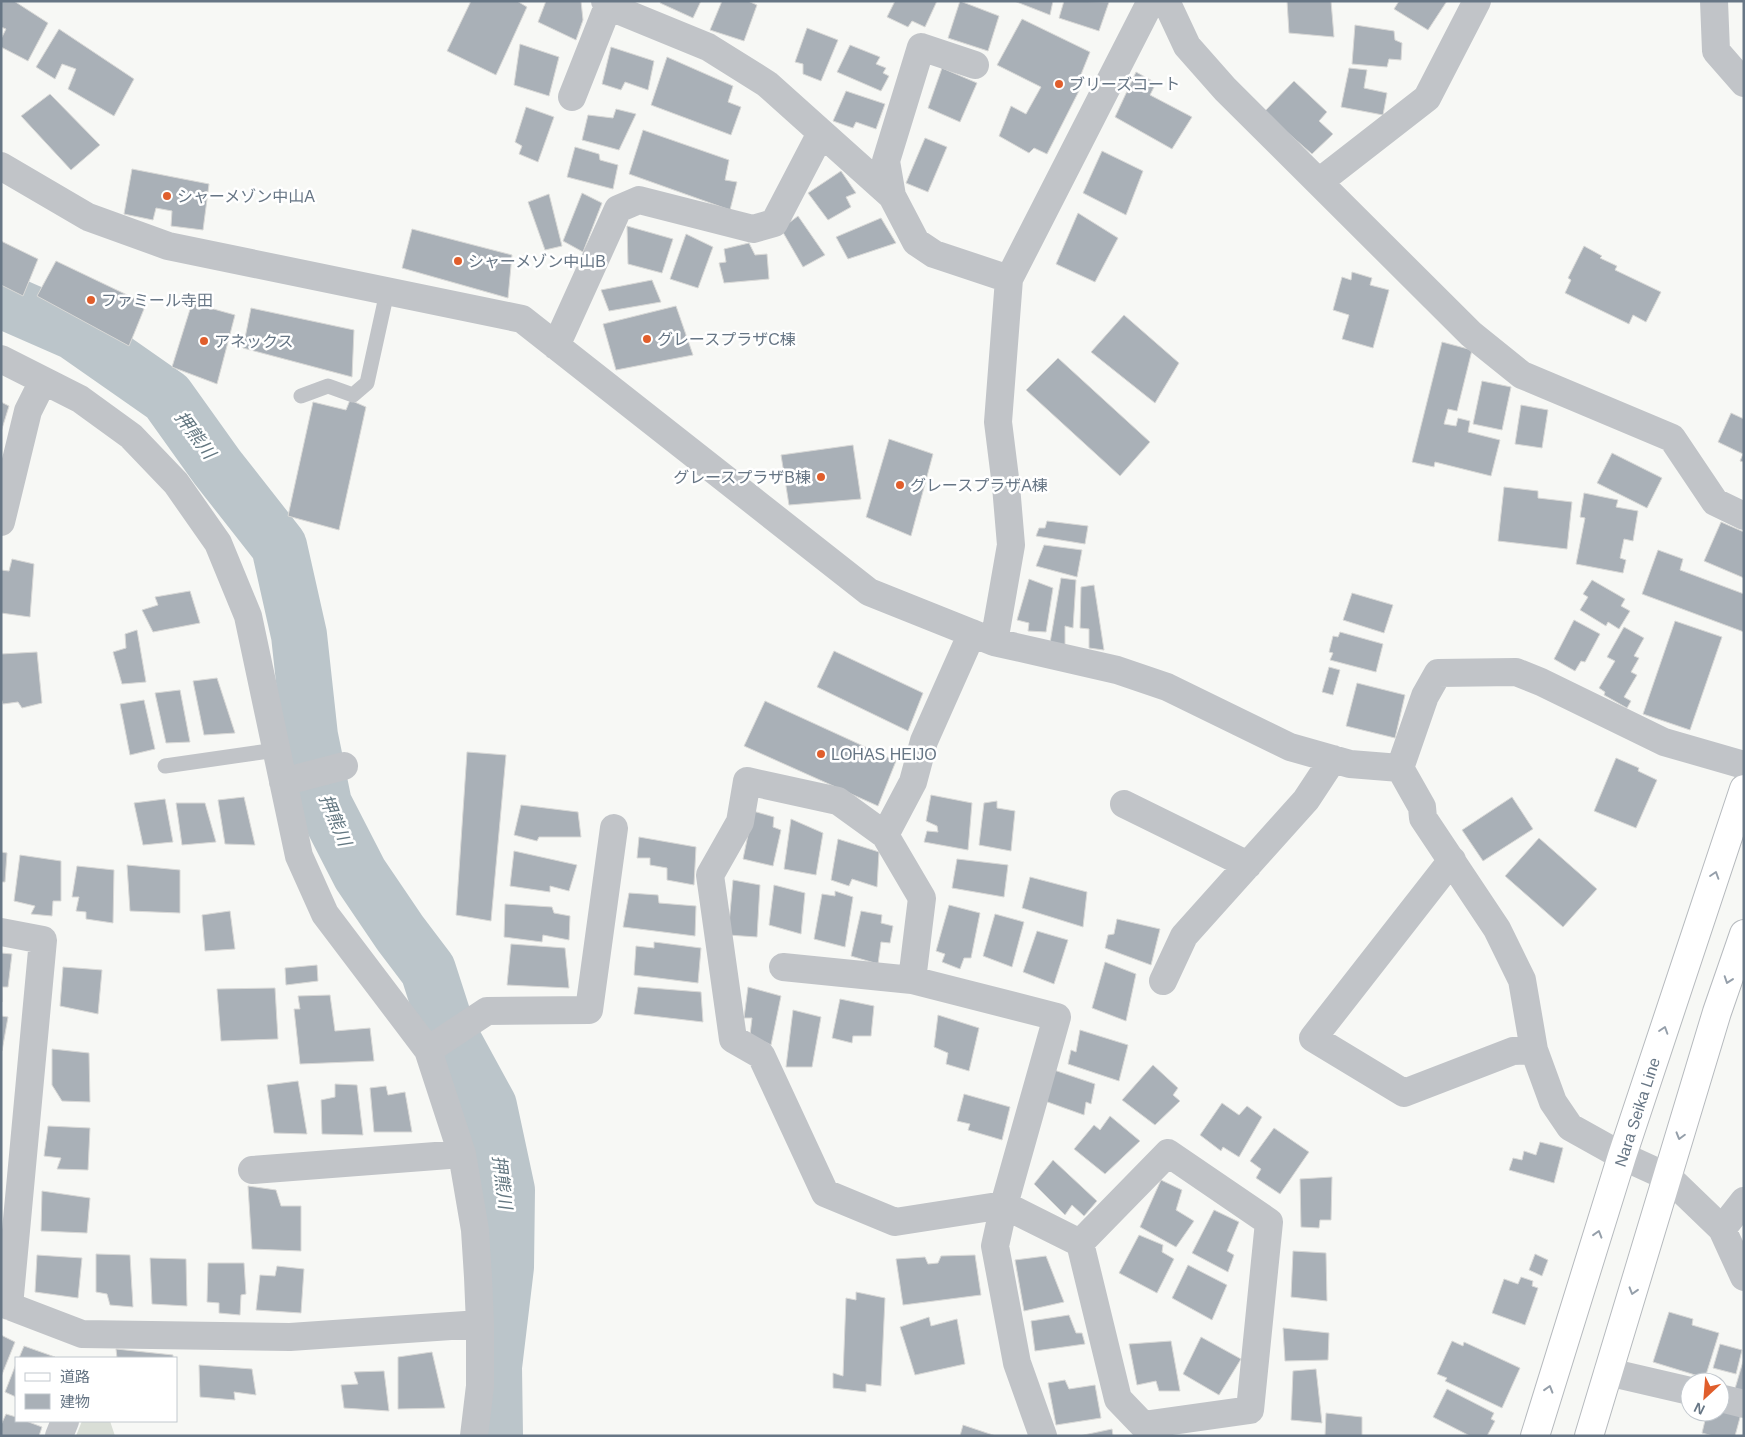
<svg xmlns="http://www.w3.org/2000/svg" width="1745" height="1437" font-family="Helvetica,'Noto Sans JP',sans-serif">
<style>
.green{fill:#d9ded6}
.lines{fill:none;stroke-linecap:round;stroke-linejoin:round}
.river{stroke:#bbc5ca;stroke-width:56}
.building{fill:#a9b0b7;stroke:#d9d9d7}
.primary-casing{stroke:#b6babe;stroke-width:30}
.service{stroke:#c1c4c8;stroke-width:15}
.minor{stroke:#c1c4c8;stroke-width:28}
.primary{stroke:#fff;stroke-width:28}
.oneway{stroke:#959faa}
.poi-dot{fill:#e05e2c;stroke:#fff;stroke-width:2}
.labels{text-anchor:middle;stroke-width:5;stroke-linejoin:round;paint-order:stroke}
.poi-label{font-size:16px;fill:#677685;stroke:#fff;text-anchor:start}
.street-label{font-size:16px;fill:#677685;stroke:#fff}
.water-label{font-size:18px;font-style:italic;fill:#637781;stroke:#fff}
</style>
<rect width="100%" height="100%" fill="#f7f8f5"/>
<path class="green" d="M82 1421H110L115 1436H76Z"/>
<g class="lines">
<path class="river" d="M1 300 74 332 167 397 217 467 279 546 299 635 310 736 324 804 360 874 400 933 428 970 447 1029 489 1106 507 1190 506 1267 494 1367 495 1436"/>
</g>
<path class="building" d="M1 1H14L48 23 28 61 1 47V39L6 29 1 27Z
M471 1H517L527 7 496 75 447 51Z
M546 1H581L583 20 576 40 538 22Z
M661 1H701L693 18 660 3Z
M722 1H748L757 5 744 41 710 30Z
M895 1H937L925 27 912 21 908 27 887 17Z
M960 1 999 16 988 51 948 38Z
M1014 1H1053L1050 15Z
M1064 1 1109 2 1099 31 1059 18Z
M1287 1H1331L1334 37 1289 33Z
M1399 1H1447L1428 30 1394 9Z
M1022 19 1090 52 1080 77 1084 81 1047 154 1034 148 1029 153 999 136 1011 106 1026 114 1041 87 997 65Z
M1355 25 1394 31 1395 40 1402 43 1401 60 1389 59 1387 67 1352 64Z
M807 28 838 40 821 81 803 74V64L795 62Z
M59 29 134 79 114 116 68 89 76 69 62 64 55 79 36 67Z
M520 44 559 57 549 96 514 85Z
M850 45 880 57 876 64 886 68 883 73 889 76 881 91 837 72Z
M611 47 654 61 648 90 625 82 621 90 602 84Z
M667 57 733 86 728 102 741 107 731 135 651 105Z
M942 68 977 83 960 122 928 108Z
M1349 68 1367 70 1364 88 1387 93 1383 115 1341 107Z
M1136 72 1156 83 1150 95 1192 117 1172 149 1115 117Z
M1294 81 1327 112 1319 121 1333 134 1312 154 1264 112Z
M846 91 885 104 876 129 856 122 853 128 833 121Z
M50 94 100 145 71 170 21 116Z
M526 107 554 117 538 162 519 154 522 146 515 142Z
M616 109 636 114 619 150 582 140 588 115 613 118Z
M643 130 729 160 725 180 737 182 730 210 629 174Z
M925 138 947 147 928 192 906 183Z
M575 147 599 154 600 160 618 165 613 189 567 177Z
M1102 151 1143 171 1126 215 1083 193Z
M132 169 209 184 203 230 171 226 172 211 156 208 153 220 124 214Z
M841 171 856 193 846 197 851 207 828 220 808 193Z
M582 193 602 203 583 252 563 241Z
M549 194 562 246 545 250 528 202Z
M1078 213 1118 238 1095 282 1056 264Z
M798 216 825 255 803 267 781 229Z
M881 218 896 243 848 259 836 237Z
M627 226 673 239 662 273 628 264Z
M412 229 512 255 508 298 402 268Z
M686 234 713 247 698 288 670 279Z
M1 241 38 259 23 296 1 285Z
M749 243 755 255 767 254 769 279 724 283 719 263 726 262 724 249Z
M1584 246 1602 256 1600 258 1617 266 1615 270 1661 292 1646 322 1633 315 1629 324 1565 293 1571 280 1568 278Z
M56 261 146 304 129 346 37 296Z
M1352 272 1372 278 1370 285 1389 290 1373 348 1342 339 1349 315 1333 310 1342 277 1351 280Z
M652 280 661 302 609 311 601 290Z
M192 303 235 315 217 384 172 367Z
M676 306 693 355 616 370 603 324Z
M251 308 354 330 352 377 243 348Z
M1124 315 1179 363 1155 403 1091 352Z
M1442 342 1472 350 1457 411 1448 409 1444 424 1456 426 1458 418 1470 421 1468 432 1500 440 1491 476 1435 462 1434 467 1412 462Z
M1058 358 1150 442 1120 476 1026 390Z
M1482 381 1511 387 1502 430 1473 424Z
M350 400 366 407 339 530 288 516 313 402 346 410Z
M1 402 9 406 1 432Z
M1521 405 1548 410 1542 448 1515 444Z
M1731 413 1744 419V462L1740 461 1743 454 1718 442Z
M889 439 933 454 911 536 866 517Z
M853 445 861 499 789 505 781 455Z
M1612 453 1662 478 1647 508 1597 483Z
M1504 487 1538 491V498L1572 502 1567 549 1498 541Z
M1584 493 1618 500 1616 507 1638 511 1633 541 1624 539 1620 558 1626 560 1623 573 1576 564 1585 518 1580 517Z
M1047 521 1088 526 1085 544 1036 536 1039 528H1045Z
M1721 522 1744 532V578L1704 561Z
M1044 545 1082 550 1077 577 1036 566Z
M1658 550 1683 559 1680 570 1744 594V632L1642 594Z
M12 559 34 564 30 617 1 613V570L9 571Z
M1061 578 1076 580 1073 628 1065 626V646L1050 643Z
M1029 579 1053 588 1046 632 1028 631 1029 623 1017 620Z
M1592 580 1625 599 1621 606 1630 611 1619 629 1608 622 1606 626 1580 610 1588 597 1583 594Z
M1094 585 1104 650 1089 648V629L1080 628 1081 587Z
M190 591 200 623 153 632 142 610 158 605 155 597Z
M1352 593 1393 605 1384 633 1343 620Z
M1574 620 1600 634 1585 662 1581 661 1575 671 1554 659Z
M1675 621 1722 637 1690 730 1643 714Z
M1624 627 1644 638 1634 656 1639 658 1631 672 1637 675 1624 697 1631 701 1627 708 1604 695 1605 692 1599 688 1615 661 1607 657Z
M137 630 146 682 122 684 113 652 126 648 125 634Z
M1340 632 1383 644 1376 672 1330 660 1333 653 1329 652 1333 636 1338 637Z
M834 651 923 693 908 731 817 687Z
M37 652 42 703 22 708 18 702 3 704 1 698V654Z
M1329 667 1340 670 1333 695 1322 692Z
M217 678 235 733 204 735 193 681Z
M1357 683 1405 695 1395 738 1346 726Z
M180 690 190 742 166 743 155 693Z
M144 700 155 749 130 755 120 704Z
M765 701 896 761 878 806 744 746Z
M467 752 506 755 491 921 456 915Z
M1616 758 1639 768 1638 771 1657 780 1636 828 1594 811Z
M931 795 972 803 968 850 924 842 927 831 938 832 937 826 926 821Z
M244 797 255 845 225 844 218 800Z
M1512 797 1533 829 1483 861 1462 830Z
M165 799 173 842 143 845 134 803Z
M997 801V808L1015 811 1011 851 979 845 984 803Z
M176 803H205L216 842 182 845Z
M521 805 578 812 581 837H539L537 841 514 835Z
M753 811 774 817 773 827 781 830 773 866 743 859Z
M791 819 823 833 816 875 784 869Z
M639 837 696 847 694 885 667 880V868L650 865V858H637Z
M1539 838 1597 889 1563 927 1505 876Z
M838 839 879 852 877 887 852 879 849 886 831 880Z
M514 851 577 865 569 891 550 886V892L510 886Z
M1 852 7 853 5 882H1Z
M20 855 61 861V901H53L52 916 31 914 35 906 14 901Z
M957 859 1008 865 1004 897 952 888Z
M127 865 180 870V913L130 911Z
M77 866 114 870 113 923 86 919V912L76 911 79 897H72Z
M1030 877 1087 892 1083 927 1022 908Z
M733 880 760 885 757 937 728 935Z
M774 885 805 893 801 934 769 925Z
M835 891 853 897 845 947 814 939 822 894 835 896Z
M629 893 658 895 659 903 696 906 695 936 623 927Z
M505 904 552 907 554 913 570 916 569 940 543 935 542 942 504 937Z
M949 905 980 913 971 958H964L960 969 942 962 945 954 936 951Z
M230 911 235 949 205 951 202 915Z
M861 911 882 915 881 923 893 926 890 943 881 942 878 964 851 956Z
M995 914 1024 922 1012 967 983 956Z
M1117 919 1160 929 1151 965 1105 948 1108 935 1114 934Z
M1037 931 1068 940 1054 984 1023 972Z
M654 942 701 948 698 983 634 975 636 946 654 948Z
M511 944 565 948 569 988 507 985Z
M1 953 12 954 8 987H2V1002Z
M1105 962 1136 974 1126 1021 1092 1008Z
M317 965 318 981 286 985 285 968Z
M63 967 102 970 98 1014 60 1006Z
M638 987 701 992 703 1022 634 1014Z
M748 987 781 996 771 1045 750 1035 752 1018H744Z
M275 988 278 1039 221 1041 217 989Z
M330 995 335 1031 370 1028 374 1061 300 1064 294 1009H300L298 996Z
M840 999 874 1006 871 1036H853L852 1043 832 1038Z
M793 1010 821 1017 812 1067H786Z
M938 1015 979 1028 969 1071 946 1064 948 1053 934 1047Z
M1 1016 8 1017 2 1051H1Z
M1080 1030 1128 1045 1119 1081 1068 1064 1071 1050 1076 1052Z
M52 1049 89 1053 90 1102 62 1101 52 1085Z
M1153 1065 1178 1088 1173 1095 1180 1101 1155 1125 1122 1100Z
M1054 1070 1095 1084 1091 1104 1086 1102 1084 1115 1042 1100Z
M298 1081 307 1134 274 1133 267 1085Z
M335 1084 357 1085 363 1135 322 1134 321 1100 335 1097Z
M386 1086 388 1095 405 1092 412 1132H374L370 1088Z
M964 1094 1010 1107 1002 1140 968 1130 970 1124 957 1121Z
M1222 1103 1239 1115 1247 1106 1262 1117 1239 1157 1223 1147 1221 1151 1200 1135Z
M1110 1116 1140 1141 1105 1174 1074 1149 1094 1125 1100 1130Z
M48 1126 90 1128 88 1170 57 1169 61 1158 44 1156Z
M1274 1128 1309 1152 1280 1194 1256 1178 1261 1169 1250 1161Z
M1540 1142 1563 1148 1554 1183 1509 1170 1513 1158 1522 1160 1524 1151 1536 1155Z
M1053 1160 1097 1201 1084 1216 1072 1205 1065 1215 1034 1184Z
M1332 1177 1331 1220H1320L1319 1228 1301 1227 1300 1179Z
M1161 1180 1182 1190 1176 1210 1194 1221 1176 1247 1140 1227Z
M248 1186 276 1190 281 1206H301V1251L252 1249Z
M42 1191 90 1198 87 1233 41 1231Z
M1214 1210 1239 1222 1227 1251 1234 1255 1228 1272 1192 1253Z
M1139 1235 1163 1245 1162 1252 1174 1259 1157 1293 1119 1273Z
M1293 1251 1326 1253 1327 1301 1291 1297Z
M96 1254 130 1255 133 1307 110 1305 107 1294 96 1292Z
M1535 1254 1548 1260 1542 1276 1529 1270Z
M37 1255 82 1258 78 1298 35 1292Z
M975 1255 981 1295 903 1305 896 1259 925 1257 928 1264 938 1263 941 1256Z
M1046 1256 1064 1302 1024 1311 1015 1260Z
M150 1258 186 1259 187 1306 152 1304Z
M208 1263H244L246 1294 241 1295 240 1315 219 1313V1303L207 1302Z
M1188 1265 1227 1285 1212 1320 1172 1298Z
M277 1266 304 1269 301 1313 256 1310 260 1275 275 1276Z
M1521 1277 1533 1281 1532 1286 1538 1288 1525 1325 1492 1313 1504 1279 1518 1284Z
M856 1292 885 1298 881 1386 866 1384V1392L833 1388V1373L843 1376 846 1298 856 1300Z
M1669 1312 1693 1319 1692 1325 1719 1333 1705 1378 1653 1362Z
M1069 1315 1076 1333H1082L1085 1344 1035 1351 1031 1321Z
M929 1317 931 1326 957 1319 965 1364 915 1375 900 1327Z
M1283 1328 1329 1333 1328 1360 1285 1361Z
M1 1335 15 1342 1 1377Z
M1201 1337 1241 1359 1219 1395 1183 1374Z
M1171 1341 1180 1391H1159L1156 1381 1137 1385 1129 1344Z
M1452 1341 1463 1346 1464 1342 1520 1368 1502 1408 1445 1381 1447 1378 1437 1374Z
M1720 1344 1742 1350 1736 1374 1713 1368Z
M24 1346 55 1357 19 1358Z
M116 1349 173 1355V1358H117Z
M432 1352 445 1408 398 1409V1357Z
M1744 1358V1394L1734 1392Z
M16 1364V1397L5 1392Z
M199 1365 252 1369 256 1395 234 1392 235 1400 200 1397Z
M1316 1369 1322 1423 1291 1420 1293 1371Z
M384 1371 389 1411 344 1408 341 1385 358 1384 354 1372Z
M1065 1380 1069 1389 1095 1385 1101 1418 1056 1425 1048 1383Z
M1447 1389 1494 1413 1491 1419 1495 1421 1487 1436H1470L1433 1417Z
M1742 1410 1735 1436H1713L1702 1433 1707 1412Z
M1326 1413 1362 1417V1436H1325Z
M6 1414 16 1417V1421H26L42 1427 39 1436H1V1425Z
M963 1425 996 1436H960Z
M1112 1429 1113 1436H1079Z"/>
<g class="lines">
<defs>
<path id="primary" d="M1535 1436 1622 1156 1744 789
M1589 1436 1717 1012 1744 934"/>
</defs>
<use href="#primary" class="primary-casing"/>
<path class="service" d="M301 396 328 386 353 395 367 383 387 292
M165 766 276 750"/>
<path class="minor" d="M605 1 608 6 708 47 767 84 892 196 916 242 934 254 1009 279
M1166 1 1187 46 1225 89 1471 334 1522 375 1672 438 1715 502 1744 516
M1714 1 1716 51 1744 83
M572 97 608 6
M1 166 88 217 168 246 522 319 869 592 994 642 1117 670 1167 687 1290 747 1350 764 1400 768 1422 807 1423 818 1497 929 1522 980 1534 1050 1553 1102 1570 1127 1622 1156 1668 1177 1722 1229 1744 1277
M1319 182 1427 98 1477 1
M892 196 886 161 921 47 975 65
M556 346 618 209 639 200 753 229 774 223 821 133
M1 359 80 399 131 436 176 483 218 543 248 616 299 856 325 914 428 1050 462 1154 475 1230 478 1277 480 1324V1386L474 1436
M1 522 28 411 43 381
M972 633 924 741 913 782 885 835 922 898 912 980 1057 1017 1004 1205 995 1246 1017 1363 1043 1436
M994 642 1011 545 1006 486 998 422 1009 279 1151 1
M1400 768 1425 696 1438 673 1516 672 1541 682 1664 742 1744 765
M283 782 344 766
M1124 804 1248 865
M885 835 838 801 747 781 740 822 710 875 733 1039 761 1055 825 1193 895 1222 1004 1205 1080 1243 1118 1399 1143 1425 1250 1410 1269 1222 1168 1153 1080 1243
M1452 860 1313 1038 1404 1093 1513 1051 1534 1050
M1 932 43 940 9 1306
M783 967 912 980
M1163 981 1184 936 1306 800 1333 759
M428 1050 487 1011 589 1010 614 828
M252 1170 462 1154
M1722 1229 1744 1201
M1 1303 82 1334 290 1337 480 1324
M1608 1372 1690 1391
M1720 1398 1744 1404
M59 1436 65 1421"/>
<use href="#primary" class="primary"/>
</g>
<defs><path id="oneway-chevron" d="M-2-3.5L2.5 0L-2 3.5" fill="none" stroke-width="1.6" stroke-linecap="round" stroke-linejoin="round" transform="scale(1.25)"/></defs>
<g class="oneway">
<use href="#oneway-chevron" transform="translate(1715 875) rotate(-72)"/>
<use href="#oneway-chevron" transform="translate(1728 980) rotate(109)"/>
<use href="#oneway-chevron" transform="translate(1664 1030) rotate(-72)"/>
<use href="#oneway-chevron" transform="translate(1680 1136) rotate(106)"/>
<use href="#oneway-chevron" transform="translate(1598 1234) rotate(-73)"/>
<use href="#oneway-chevron" transform="translate(1633 1291) rotate(107)"/>
<use href="#oneway-chevron" transform="translate(1549 1389) rotate(-73)"/>
</g>
<g class="poi-dot">
<circle cx="1059" cy="84" r="5"/>
<circle cx="167" cy="196" r="5"/>
<circle cx="458" cy="261" r="5"/>
<circle cx="91" cy="300" r="5"/>
<circle cx="647" cy="339" r="5"/>
<circle cx="204" cy="341" r="5"/>
<circle cx="821" cy="477" r="5"/>
<circle cx="900" cy="485" r="5"/>
<circle cx="821" cy="754" r="5"/>
</g>
<g class="labels">
<g class="poi-label">
<text x="1069" y="90">ブリーズコート</text>
<text x="177" y="202">シャーメゾン中山A</text>
<text x="468" y="267">シャーメゾン中山B</text>
<text x="101" y="306">ファミール寺田</text>
<text x="657" y="345">グレースプラザC棟</text>
<text x="214" y="347">アネックス</text>
<text x="811" y="483" text-anchor="end">グレースプラザB棟</text>
<text x="910" y="491">グレースプラザA棟</text>
<text x="831" y="760">LOHAS HEIJO</text>
</g>
<g class="street-label">
<text transform="translate(1637 1112) rotate(-72)" y="6">Nara Seika Line</text>
</g>
<g class="water-label">
<text transform="translate(195 435) rotate(53)" y="6">押熊川</text>
<text transform="translate(335 820) rotate(67)" y="6">押熊川</text>
<text transform="translate(502 1182) rotate(83)" y="6">押熊川</text>
</g>
</g>
<rect width="1745" height="1437" fill="none" stroke="#677685" stroke-width="5"/>
<rect x="15" y="1357" width="162" height="65" fill="#ffffff" stroke="#c2c8ce"/>
<rect x="25" y="1373" width="25" height="8" fill="#ffffff" stroke="#c2c8ce"/>
<text x="60" y="1382" font-size="15" fill="#677685">道路</text>
<rect x="25" y="1394" width="25" height="15" fill="#a9b0b7" stroke="#c2c8ce"/>
<text x="60" y="1407" font-size="15" fill="#677685">建物</text>
<g transform="translate(1705 1397) rotate(206)"><circle r="24" fill="#ffffff" stroke="#c2c8ce"/>
<path d="M0-4L9 19L0 12L-9 19Z" fill="#e05e2c"/>
<text y="-8" font-size="14" font-weight="bold" text-anchor="middle" fill="#677685">N</text>
</g>
</svg>
